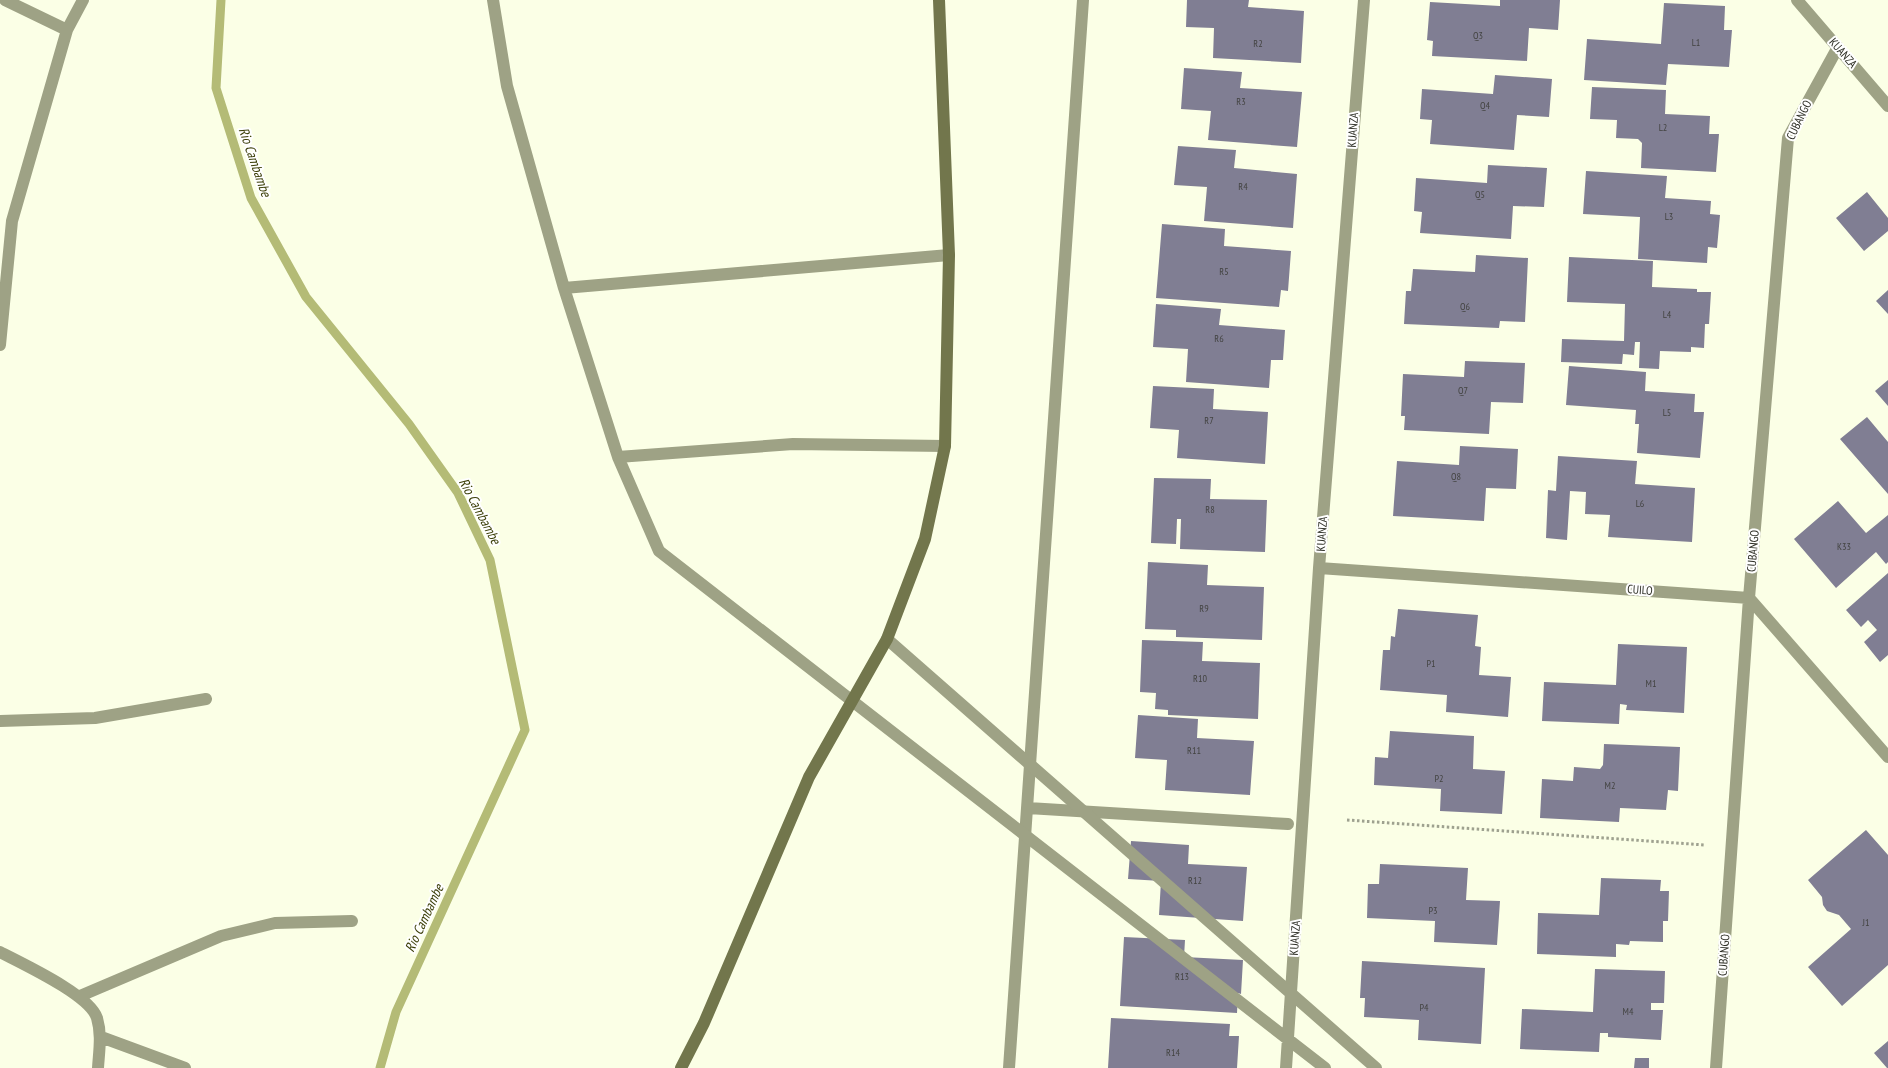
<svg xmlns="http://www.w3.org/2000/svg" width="1888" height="1068" font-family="'PT Sans Narrow',sans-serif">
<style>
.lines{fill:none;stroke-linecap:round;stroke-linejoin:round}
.stream{stroke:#b4bb76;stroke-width:9}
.building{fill:#807e93}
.path{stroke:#9ea18f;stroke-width:3;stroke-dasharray:2.5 2.5;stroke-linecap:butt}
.lane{stroke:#9ea285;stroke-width:12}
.street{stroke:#9ea285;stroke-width:12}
.secondary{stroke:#72764c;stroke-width:12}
.labels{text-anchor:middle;stroke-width:4;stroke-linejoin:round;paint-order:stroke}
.number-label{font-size:10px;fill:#424341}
.street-label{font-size:12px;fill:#2e2f26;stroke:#fff}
.water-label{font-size:14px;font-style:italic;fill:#3d400a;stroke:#fff}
</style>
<rect width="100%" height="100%" fill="#fbffe6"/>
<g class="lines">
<path class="stream" d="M221 0 216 88 251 198 306 297 409 424 458 493 490 560 525 730 396 1012 380 1068"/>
</g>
<path class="building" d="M1187 0H1249L1248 7 1304 11 1301 63 1213 58 1214 28 1186 27Z
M1500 0H1560L1558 30 1529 28 1527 61 1432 56 1433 41 1427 40 1430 2 1500 6Z
M1664 3 1725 6 1724 30H1732L1729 67 1668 64 1666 85 1584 80 1587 39 1661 44Z
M1184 68 1242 72 1240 88 1302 92 1297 147 1208 140 1211 111 1181 109Z
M1495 75 1552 79 1549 117 1517 115 1514 150 1430 144 1432 120 1420 119 1422 89 1493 94Z
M1592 87 1666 90 1665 114 1710 116 1709 134H1719L1716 172 1641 168 1642 143 1638 139 1616 138 1617 120 1590 119Z
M1178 146 1236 150 1234 168 1297 174 1293 228 1204 221 1207 187 1174 185Z
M1488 165 1547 168 1544 207 1513 206 1511 239 1420 233 1422 212 1414 211 1416 178 1487 183Z
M1586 171 1667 176 1665 198 1711 201 1710 214 1720 215 1717 248 1708 247 1707 263 1638 259 1640 217 1583 214Z
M1867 192 1888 218V231L1864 251 1836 218Z
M1162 224 1225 229 1224 246 1291 251 1288 291 1281 290 1279 307 1156 298Z
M1476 255 1528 258 1525 322 1500 321 1499 328 1404 324 1406 291H1411L1413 269 1475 272Z
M1569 257 1653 261 1652 287 1697 289V292H1711L1709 324H1705L1704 348 1691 347V352L1660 351 1659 369 1639 368 1640 342H1635L1634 355 1623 354 1622 364 1561 362 1562 339 1624 341 1625 304 1567 302Z
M1888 290V314L1876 301Z
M1156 304 1221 309 1219 325 1285 330 1283 360H1271L1269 388 1186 382 1188 349 1153 347Z
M1465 361 1525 363 1523 403 1491 402 1489 434 1404 430 1405 416H1401L1403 374 1464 377Z
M1569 366 1646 372 1645 391 1695 394 1694 412H1704L1700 458 1637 453 1639 424H1635L1636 410 1566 405Z
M1888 380V406L1875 391Z
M1153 386 1214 389 1213 409 1268 412 1265 464 1177 458 1179 430 1150 428Z
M1867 417 1888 442V494L1840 439Z
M1460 446 1518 449 1516 489 1486 488 1484 521 1393 516 1397 461 1459 465Z
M1558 456 1637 461 1635 484 1695 488 1692 542 1608 537 1610 515 1585 514 1586 492 1570 491 1567 540 1546 538 1548 490 1556 491Z
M1154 478 1211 479 1210 499 1267 500 1265 552 1180 549 1181 519H1177L1176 544 1151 543Z
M1838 501 1866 533 1888 515V562L1886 564 1876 552 1836 588 1794 539Z
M1148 562 1208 565 1207 585 1264 587 1262 640 1176 637V630L1145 629Z
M1888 573V655L1880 662 1864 642 1877 630 1868 620 1861 627 1846 610Z
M1398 609 1478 615 1475 646 1481 647 1479 675 1511 677 1508 717 1446 712 1447 695 1380 690 1383 650H1390L1391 636 1395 637Z
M1142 640 1203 642 1202 661 1260 663 1258 719 1168 715V710L1155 709 1156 693 1140 692Z
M1618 644 1687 647 1684 713 1626 710 1627 705 1620 704 1619 724 1542 721 1544 682 1616 685Z
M1138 715 1198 719 1197 738 1254 741 1250 795 1165 790 1167 760 1135 758Z
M1390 731 1474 736 1473 769 1505 771 1502 814 1440 811 1441 789 1374 785 1375 757 1388 758Z
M1604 744 1680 747 1678 791 1668 790 1666 810 1620 808 1619 822 1540 818 1542 779 1573 781 1574 767 1600 769 1603 765Z
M1866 830 1888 855V965L1842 1006 1808 967 1851 929 1839 915 1827 911 1823 905 1822 897 1808 880Z
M1131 841 1189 845 1188 864 1247 867 1243 921 1159 915 1161 881 1128 879Z
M1380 864 1468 868 1466 900 1500 901 1497 945 1434 942 1435 921 1367 918 1368 884H1379Z
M1601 878 1661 880 1660 891H1669L1668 921H1663V942L1630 941 1629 945 1616 944V957L1537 954 1538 913 1599 915Z
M1124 937 1185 940 1184 957 1243 960 1241 994 1238 993 1237 1013 1120 1006Z
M1362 961 1485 968 1481 1044 1418 1040 1419 1020 1364 1017 1365 998H1360Z
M1595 969 1665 971 1664 1003H1651V1010H1663L1661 1040 1608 1037V1033H1600L1599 1052 1520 1049 1522 1009 1593 1012Z
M1111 1018 1230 1024 1229 1036H1239L1237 1068H1108Z
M1888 1041V1068H1887L1874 1053Z
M1635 1058H1649V1068H1634Z"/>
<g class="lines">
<path class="path" d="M1347 820 1705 845"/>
<path class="lane" d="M1028 808 1288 824
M1009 1068 1083 0"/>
<path class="street" d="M5 0 67 30
M493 0 507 86 564 288 618 457 659 551 1325 1068
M1797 0 1888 106
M564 288 949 255
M0 345 12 221 67 30 83 0
M618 457 793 444 945 446
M1319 568 1749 598 1888 757
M887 639 1376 1068
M0 721 95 718 206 699
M0 952C23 964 90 995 97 1018 102 1035 99 1051 98 1068
M80 996 221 936 275 923 352 921
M101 1037 185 1068
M1286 1068 1319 568 1364 0
M1716 1068 1749 598 1788 138 1838 47"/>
<path class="secondary" d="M681 1068 704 1023 809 777 887 639 925 539 945 446 949 255 939 0"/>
</g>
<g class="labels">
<g class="number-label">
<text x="1478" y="39">Q3</text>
<text x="1696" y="46">L1</text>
<text x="1258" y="47">R2</text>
<text x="1241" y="105">R3</text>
<text x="1485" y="109">Q4</text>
<text x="1663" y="131">L2</text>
<text x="1243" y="190">R4</text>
<text x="1480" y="198">Q5</text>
<text x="1669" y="220">L3</text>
<text x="1224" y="275">R5</text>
<text x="1465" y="310">Q6</text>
<text x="1667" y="318">L4</text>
<text x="1219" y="342">R6</text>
<text x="1463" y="394">Q7</text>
<text x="1667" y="416">L5</text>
<text x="1209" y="424">R7</text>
<text x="1456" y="480">Q8</text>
<text x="1640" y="507">L6</text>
<text x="1210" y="513">R8</text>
<text x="1844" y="550">K33</text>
<text x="1204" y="612">R9</text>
<text x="1431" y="667">P1</text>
<text x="1200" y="682">R10</text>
<text x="1651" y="687">M1</text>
<text x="1194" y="754">R11</text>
<text x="1439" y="782">P2</text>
<text x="1610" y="789">M2</text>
<text x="1195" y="884">R12</text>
<text x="1433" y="914">P3</text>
<text x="1866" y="926">J1</text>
<text x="1182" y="980">R13</text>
<text x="1424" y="1011">P4</text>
<text x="1628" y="1015">M4</text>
<text x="1173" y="1056">R14</text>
</g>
<g class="street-label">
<text transform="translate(1843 53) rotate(49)" y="4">KUANZA</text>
<text transform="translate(1799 120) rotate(-64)" y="4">CUBANGO</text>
<text transform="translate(1353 130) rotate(-86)" y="4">KUANZA</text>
<text transform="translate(1322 534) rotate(-86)" y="4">KUANZA</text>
<text transform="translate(1753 551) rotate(-85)" y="4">CUBANGO</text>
<text transform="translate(1640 590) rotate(4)" y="4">CUILO</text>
<text transform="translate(1295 938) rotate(-86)" y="4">KUANZA</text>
<text transform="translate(1724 955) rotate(-86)" y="4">CUBANGO</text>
</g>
<g class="water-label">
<text transform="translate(255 162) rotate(71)" y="5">Rio Cambambe</text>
<text transform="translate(480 511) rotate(62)" y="5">Rio Cambambe</text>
<text transform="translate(424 918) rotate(-65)" y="5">Rio Cambambe</text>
</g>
</g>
</svg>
